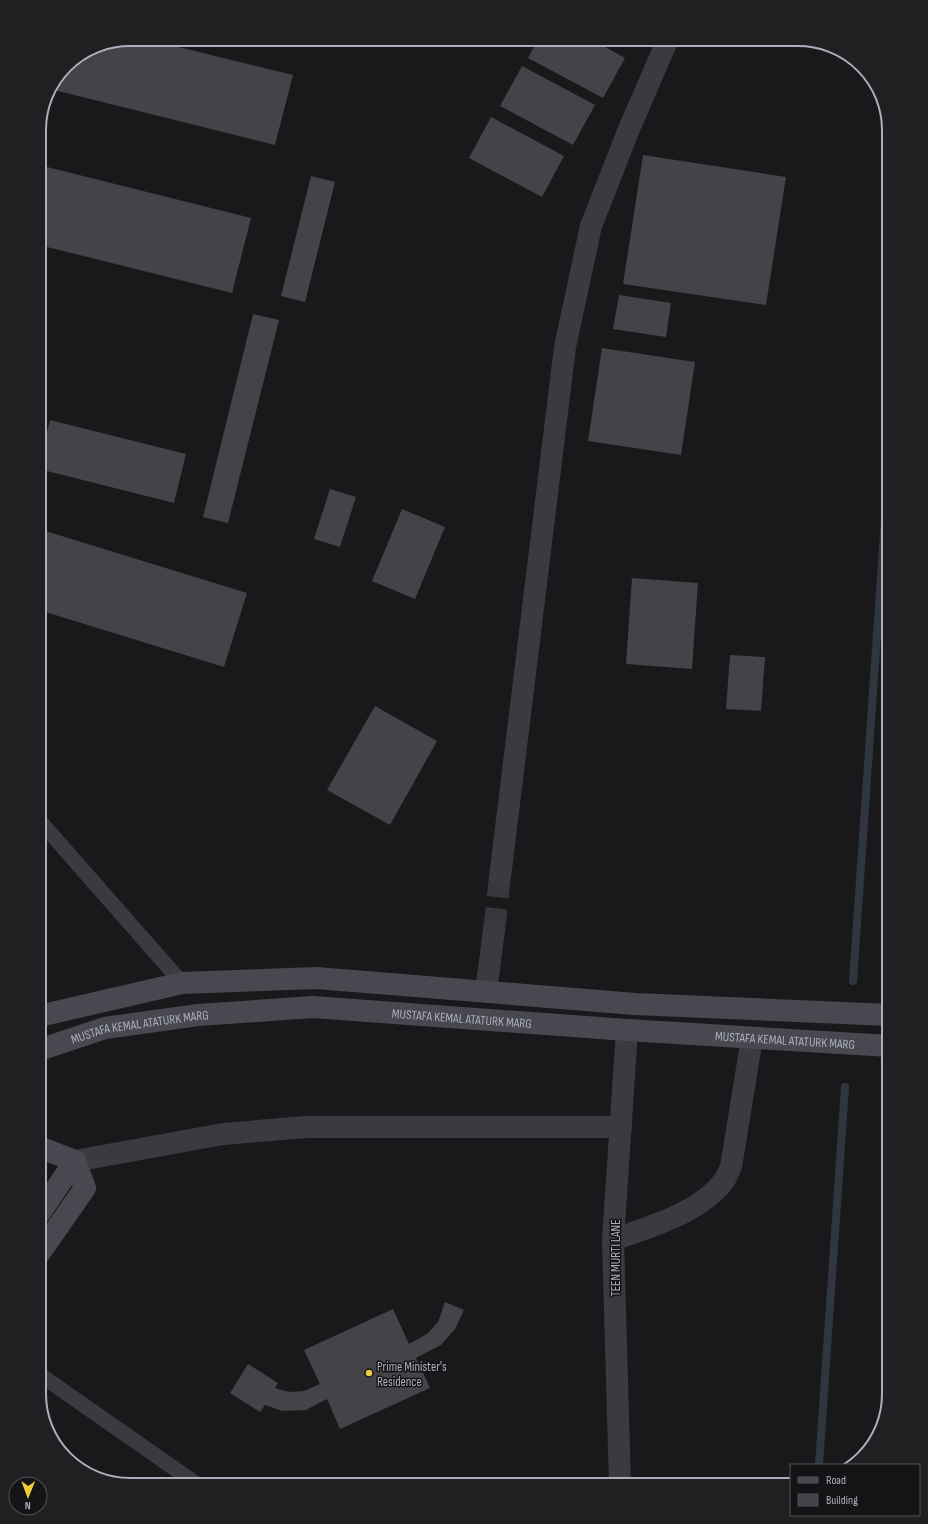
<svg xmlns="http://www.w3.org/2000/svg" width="928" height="1524" font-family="'Sofia Sans Condensed',sans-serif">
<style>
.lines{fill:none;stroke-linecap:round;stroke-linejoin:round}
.stream{stroke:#2f363f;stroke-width:8}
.building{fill:#434348}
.street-tunnel{stroke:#36373b;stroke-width:22;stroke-dasharray:22 11;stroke-linecap:butt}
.lane{stroke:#3a3a40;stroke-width:15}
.street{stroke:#3a3a40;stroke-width:22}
.secondary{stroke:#484950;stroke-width:22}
.poi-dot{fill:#f0ca3d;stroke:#141416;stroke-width:1.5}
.labels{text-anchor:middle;stroke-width:3;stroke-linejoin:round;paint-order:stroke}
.street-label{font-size:13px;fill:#acaebb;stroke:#141416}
.poi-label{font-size:13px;fill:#acaebb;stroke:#141416;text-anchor:start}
.rim{fill:none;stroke:#acaebb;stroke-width:2}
</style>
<rect width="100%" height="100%" fill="#19191b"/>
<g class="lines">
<path class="stream" d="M853 981 889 461
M819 1465 845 1087"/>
</g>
<path class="building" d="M130 39H146L293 75 275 145 50 89 66 65 95 46Z
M281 39H300L299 44Z
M538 39H591L625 58 603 98 528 58Z
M522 66 595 105 573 145 500 106Z
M491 117 564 156 542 197 469 158Z
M643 155 786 177 766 305 623 284Z
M39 165 251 218 232 293 39 245Z
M311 176 335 182 305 302 281 296Z
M619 295 671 303 666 337 613 329Z
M253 314 279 320 228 523 203 517Z
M602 348 695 362 681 455 588 441Z
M50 420 186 454 174 503 39 469V464Z
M330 489 356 497 340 547 314 539Z
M402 509 445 527 415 599 372 581Z
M39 529 247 593 224 667 39 610Z
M632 578 698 583 692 669 626 664Z
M730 655 765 657 761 711 726 709Z
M375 706 437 741 390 825 327 790Z
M445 1302 464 1310 455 1329 441 1345 416 1358 430 1388 340 1429 327 1399 306 1410 282 1411 265 1405 260 1412 230 1393 248 1364 278 1383 275 1388 289 1392 304 1391 320 1384 304 1350 393 1309 409 1344 427 1334 438 1322Z"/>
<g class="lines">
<path class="street-tunnel" d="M494 930 500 877"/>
<path class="lane" d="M39 820 182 983
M39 1374 198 1485"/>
<path class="street" d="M500 877 565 347 591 226 629 129 668 39
M486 992 494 930
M75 1161 223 1134 305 1127H621
M613 1240C651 1226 698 1214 724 1181 727 1177 728 1171 731 1167L752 1038
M620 1485 613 1240 627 1030"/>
<g class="secondary">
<path d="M39 1016 182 983 316 978 635 1004 889 1015"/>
<path id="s1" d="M39 1050 105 1028 198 1015 313 1007 627 1030 889 1046"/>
<path d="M39 1214 75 1161"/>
<path d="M39 1254 85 1188 75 1161 39 1147"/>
</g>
</g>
<circle class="poi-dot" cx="369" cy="1373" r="4"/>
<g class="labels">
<g class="street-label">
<text dy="5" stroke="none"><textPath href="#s1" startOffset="428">MUSTAFA KEMAL ATATURK MARG</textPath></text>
<text dy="5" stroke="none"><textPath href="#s1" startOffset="104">MUSTAFA KEMAL ATATURK MARG</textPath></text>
<text dy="5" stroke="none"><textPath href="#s1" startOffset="752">MUSTAFA KEMAL ATATURK MARG</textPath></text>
<text transform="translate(615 1258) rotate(-90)" y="5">TEEN MURTI LANE</text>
</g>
<g class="poi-label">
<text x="377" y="1371">Prime Minister's<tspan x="377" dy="15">Residence</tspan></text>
</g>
</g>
<path d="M0 0H928V1524H0ZM130 46H798A84 84 0 0 1 882 130V1394A84 84 0 0 1 798 1478H130A84 84 0 0 1 46 1394V130A84 84 0 0 1 130 46Z" fill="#202023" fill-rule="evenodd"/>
<path class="rim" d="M130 46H798A84 84 0 0 1 882 130V1394A84 84 0 0 1 798 1478H130A84 84 0 0 1 46 1394V130A84 84 0 0 1 130 46Z"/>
<rect x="790" y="1464" width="130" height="52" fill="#141416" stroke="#515258"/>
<rect x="798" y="1477" width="20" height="6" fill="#484950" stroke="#515258"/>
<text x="826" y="1484" font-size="12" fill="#acaebb">Road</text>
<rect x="798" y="1494" width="20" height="12" fill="#434348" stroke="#515258"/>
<text x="826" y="1504" font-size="12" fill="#acaebb">Building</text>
<g transform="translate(28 1496) rotate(181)"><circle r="19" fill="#141416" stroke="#515258"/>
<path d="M0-3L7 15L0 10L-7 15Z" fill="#f0ca3d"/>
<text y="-6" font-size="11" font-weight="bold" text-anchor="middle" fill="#acaebb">N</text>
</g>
</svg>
